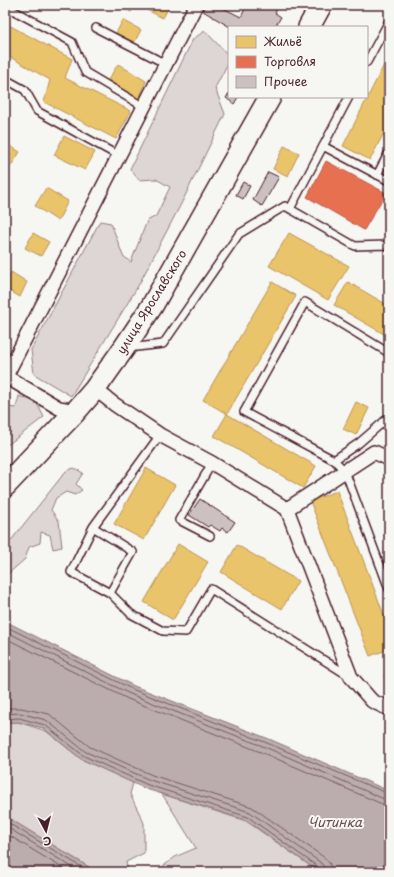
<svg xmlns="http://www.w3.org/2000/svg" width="394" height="877" font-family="'Playpen Sans',sans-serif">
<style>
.green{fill:#ddd6d5;stroke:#947a80}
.water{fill:#bbadae;stroke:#8e747a}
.homes{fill:#e9c46a;stroke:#b99257}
.shops{fill:#e76f51;stroke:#b85746}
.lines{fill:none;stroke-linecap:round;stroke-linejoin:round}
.shore{stroke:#77585f;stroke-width:1}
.building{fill:#ccc1c0;stroke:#4a1f2b}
.lane-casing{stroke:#4a1f2b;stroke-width:10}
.street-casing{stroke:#4a1f2b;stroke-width:16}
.primary-casing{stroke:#4a1f2b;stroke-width:24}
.lane{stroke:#f6f6f2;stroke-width:7}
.street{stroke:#f6f6f2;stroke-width:13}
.primary{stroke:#f6f6f2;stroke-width:21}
.labels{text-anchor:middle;stroke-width:4;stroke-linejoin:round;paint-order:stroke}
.street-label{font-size:12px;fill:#4a1f2b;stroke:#f6f6f2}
.water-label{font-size:13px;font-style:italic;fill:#6c4a52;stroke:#f6f6f2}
</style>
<rect width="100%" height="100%" fill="#f6f6f2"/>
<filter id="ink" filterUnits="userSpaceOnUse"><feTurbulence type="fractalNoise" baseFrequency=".025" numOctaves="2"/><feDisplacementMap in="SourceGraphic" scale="8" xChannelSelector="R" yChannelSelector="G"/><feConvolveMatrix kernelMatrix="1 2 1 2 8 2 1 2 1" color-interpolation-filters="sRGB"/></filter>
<g filter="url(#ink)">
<path class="green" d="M205 31 229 56V61L215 88 225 114 181 204 138 286 71 396 34 374 31 350 100 221 111 223 123 256 131 262 147 221 156 216 170 187 156 179 139 180 130 169 193 39Z
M19 396 36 402 44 417 5 447V400L6 407 16 408Z
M74 468 83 473 76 484 82 490 75 495 66 492 56 498 51 510 59 521 62 547 53 549 50 535 41 532 40 543 29 547 25 559 9 573 5 569V548L66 471Z
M18 722 46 731 81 759 133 783 130 794 144 823V853L126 862 128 872H97L5 816V723Z
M162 794 246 821 319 872H156L175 857 196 848Z"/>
<path class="water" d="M5 621 134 686 269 739 389 791V872H319L246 820 146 789 81 759 43 728 18 722 5 723Z
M5 816 97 872H5Z"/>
<path class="homes" d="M118 5H136L131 12Z
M137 5H170L163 18Z
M123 20 141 30 134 43 116 33Z
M5 23 72 59 65 78 131 111 116 139 44 102 50 80 5 54Z
M389 55V123L370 160 343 146Z
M118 64 146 81 139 99 108 80Z
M64 136 95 152 85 170 54 155Z
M5 143 20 152 7 172 5 171Z
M284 146 299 153 288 176 273 169Z
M46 188 68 201 58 221 35 206Z
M33 233 49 242 41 256 25 248Z
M289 233 349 266 328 300 269 266Z
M11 272 27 282 20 297 5 288V283Z
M272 282 296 296 227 414 203 400Z
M348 282 389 306V337L334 305Z
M356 402 369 408 356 435 343 429Z
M227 414 316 466 303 488 214 436Z
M146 468 175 485 144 540 114 524Z
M337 491 389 628V649L370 656 310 501Z
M178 544 208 562 173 620 144 602Z
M237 545 298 581 282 609 221 572Z
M389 666V678L384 676Z"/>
<path class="shops" d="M326 161 386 193 364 230 307 197Z"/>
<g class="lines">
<path class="shore" d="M5 626 132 689 267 743 389 794
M5 631 130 694 265 747 384 799H389
M5 638 128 699 263 753 382 804 389 805
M5 708H21L49 714 90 747 152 775 252 807 325 858 330 864 331 872
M5 714 20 713 46 720 86 752 150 780 250 812 321 863 324 867 325 872
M5 719 19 718 45 725 84 756 148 785 248 817 318 867 320 872
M5 821 90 872
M5 826 80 872
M5 833 69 872"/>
</g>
<path class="building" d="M205 5H217L241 17 247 5H279L275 13 281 17 275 27H230L203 11Z
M229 93V97H238L234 104 226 98Z
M268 172 279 177 262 206 253 200Z
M243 182 250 186 243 199 236 195Z
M200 499 235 522 228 532 222 528 220 531 210 525 208 527 189 515Z"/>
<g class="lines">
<defs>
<path id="lane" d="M5 6 72 42 85 72 144 107
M96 28 166 64
M367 62 389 21
M5 79 25 90 37 111 119 156
M323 146 389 181
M377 175 389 152
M290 209 349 97
M128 348 163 344 239 234 285 206 355 246 386 245 389 247
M389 417 359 443 334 460 345 471 389 589
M334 460 244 412 305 302 389 353
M93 527 71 572 110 593 133 552 93 527 160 435
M210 536 179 520 212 463
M110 593 131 614 163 631 186 632 211 589 349 676"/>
<path id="street" d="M5 376 59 408 76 411
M6 376 196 5
M95 389 114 404 160 435 212 463 287 509 351 677 372 701 389 709
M287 509 374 452 389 459"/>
<path id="primary" d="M309 27 321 5
M5 486 76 411 95 389 124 348 152 306 270 97"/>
</defs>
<use href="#lane" class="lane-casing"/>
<use href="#street" class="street-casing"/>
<use href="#primary" class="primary-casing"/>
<use href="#lane" class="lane"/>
<use href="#street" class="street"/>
<use href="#primary" class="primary"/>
</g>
</g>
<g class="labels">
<g class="street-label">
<text transform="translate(152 302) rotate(-58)" y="4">улица Ярославского</text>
</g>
<g class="water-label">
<text x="335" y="827">Читинка</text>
</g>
</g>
<rect width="394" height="877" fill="none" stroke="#f6f6f2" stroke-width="20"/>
<rect x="10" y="10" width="374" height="857" fill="none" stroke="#4a1f2b" stroke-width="1.5" filter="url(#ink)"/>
<rect x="228" y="26" width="140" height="72" fill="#f6f6f2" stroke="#b1a0a2"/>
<rect x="236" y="36" width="20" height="12" fill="#e9c46a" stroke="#b1a0a2"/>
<text x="264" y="46" font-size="12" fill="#4a1f2b">Жильё</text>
<rect x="236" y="56" width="20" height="12" fill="#e76f51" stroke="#b1a0a2"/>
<text x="264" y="66" font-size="12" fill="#4a1f2b">Торговля</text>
<rect x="236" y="76" width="20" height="12" fill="#ccc1c0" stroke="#b1a0a2"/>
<text x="264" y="86" font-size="12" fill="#4a1f2b">Прочее</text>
<g transform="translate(46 831) rotate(173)" stroke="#f6f6f2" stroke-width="3" paint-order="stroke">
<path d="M0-3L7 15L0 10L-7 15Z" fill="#4a1f2b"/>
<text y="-6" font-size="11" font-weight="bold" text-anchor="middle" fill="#4a1f2b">С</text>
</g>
</svg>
